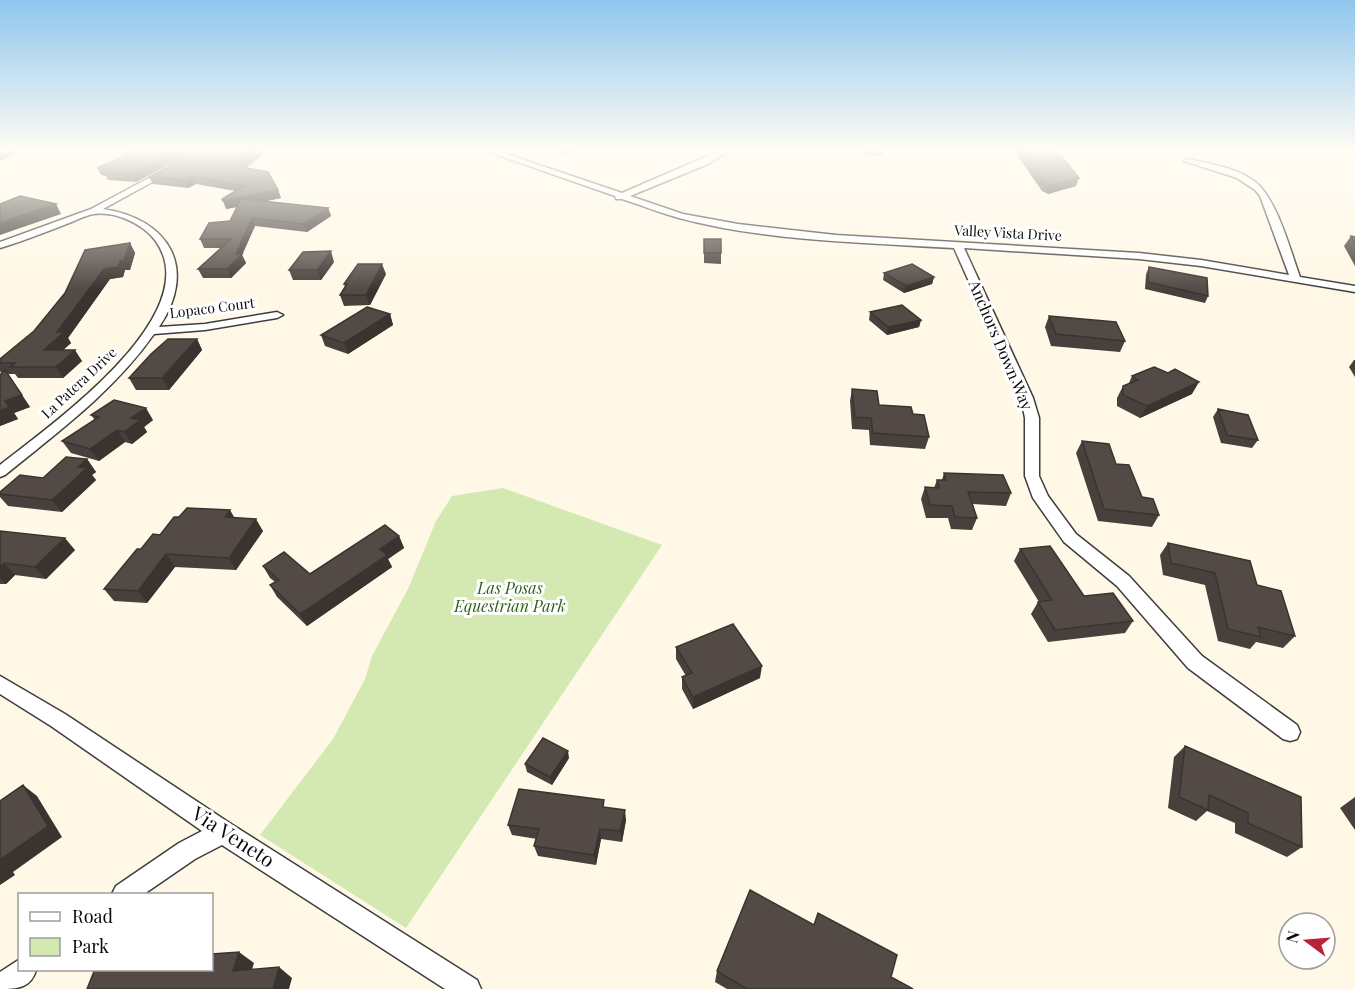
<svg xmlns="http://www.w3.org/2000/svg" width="1355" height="989" font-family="'Playfair Display',serif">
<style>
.green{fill:#d3e9b1}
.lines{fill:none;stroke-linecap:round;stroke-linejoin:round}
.minor-casing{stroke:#3d3d3d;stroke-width:3}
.minor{fill:#fff;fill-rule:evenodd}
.wall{fill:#47403c}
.shaded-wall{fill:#3a3431}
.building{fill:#534a46;stroke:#3a3431;stroke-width:1.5}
.labels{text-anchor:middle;stroke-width:6;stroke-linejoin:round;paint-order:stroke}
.far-street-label{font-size:14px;fill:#0a0a0a;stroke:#fff}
.street-label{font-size:16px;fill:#0a0a0a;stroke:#fff}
.park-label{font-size:16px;font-style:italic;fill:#30611b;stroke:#fff}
.near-street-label{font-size:20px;fill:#0a0a0a;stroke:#fff}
</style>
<rect width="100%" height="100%" fill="#fff8e7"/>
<path class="green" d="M503 488 662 545 406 928 260 835 333 739 365 679 372 656 408 589 436 521 452 496Z"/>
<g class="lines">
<defs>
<path id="minor" d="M199 151H209L103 209C170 219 198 269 159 327L205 324 277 312 283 315 277 318 205 330 154 334C114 391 58 432 5 475L0 477V465C49 426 210 314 155 240 143 224 115 211 94 214 86 215 77 220 69 223 46 232 23 241 0 248V242L91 209Z
M486 151H498L622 193 719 151H729L708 164 630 196 683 214 738 224 836 235 1139 253 1201 260 1289 275 1260 196 1255 190 1237 178 1184 161 1188 159C1210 164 1235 167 1254 181 1277 198 1290 250 1300 277L1355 286V292L1201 266 1139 259 964 248 1033 398 1039 418V476L1048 496 1076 534 1129 576 1202 656 1297 725 1300 732 1297 739 1290 741 1283 739 1188 668 1117 586 1064 542 1033 498 1025 476V418L1021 398 954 248C866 243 764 241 679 218 660 213 641 205 622 199H616L615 196Z
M0 676 65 714 231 824 477 980 481 989H445L222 845 195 859 144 894H112L116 886 179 843 202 831 51 726 0 694Z
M20 959V970H36C31 988 17 989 0 989V972Z"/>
</defs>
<use href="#minor" class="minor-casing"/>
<use href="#minor" class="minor"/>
</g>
<path class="wall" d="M194 151 136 182 108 180 106 176 101 175 97 168 124 156 123 152Z
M267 151 246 168 278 190 281 198 266 201 328 208 331 216 307 232 255 226 242 255 246 263 231 278H203L198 269 222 248H204L200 239 230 221 237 207 226 209 235 191 196 184 188 188 153 184 149 177Z
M861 151H884L883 156 861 154Z
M1014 151H1057L1076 186 1048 194 1042 191Z
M1351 236 1355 237V266L1344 246Z
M704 239H721V264L704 263Z
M130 243 135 253 130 270H125L123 277 110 279 68 338 71 343 63 350 82 361 63 378H18L15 374H8L30 407 14 413 18 419 0 426V375L1 373 0 371V359L34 331Z
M334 262 321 280H293L289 270Z
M1149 267 1208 296 1205 303 1145 289 1146 274Z
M884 273 934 277 932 284 904 293 883 280Z
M386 274 370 305 344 306 340 295 345 287 344 284Z
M870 312 921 320 919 327 887 335 869 320Z
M390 314 393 325 348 354 325 346 321 335Z
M1049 316 1125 341 1120 352 1051 346 1045 327Z
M197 339 202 350 169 390H136L129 378Z
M1354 360H1355V377L1349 367Z
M1168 373 1192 394 1140 418 1117 406V398L1123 386 1129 383 1132 376Z
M852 389 879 405 929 437 925 449 870 445 869 430 852 429 850 401Z
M1218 409 1258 440 1252 448 1221 443 1213 417Z
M91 415 153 420 144 427 147 432 132 444 125 442 99 461 71 453 62 441 95 420Z
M1082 441 1116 464 1142 497 1159 515 1152 527 1098 521 1076 453Z
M87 459 96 472 92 475 96 480 62 512 8 506 0 497V492L43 478Z
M944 473 1011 493 1006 506 973 504 977 518 972 530 951 529 948 518H926L921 499 925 487 934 488 937 480H942Z
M235 518 263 531 236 570 175 567 147 603 114 601 104 589 160 535Z
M0 531 75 550 46 579 15 575 6 584H0Z
M399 536 404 548 388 559 392 567 307 626 277 597 270 585 275 582 270 578 263 566 310 574Z
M1168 543 1257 585 1295 636 1283 648 1256 642 1250 649 1218 641 1205 585 1163 575 1160 555Z
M1020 549 1084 596 1133 621 1125 633 1048 642 1031 614 1038 602H1039L1014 561Z
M676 647 760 678 693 709 682 689V677L686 676 676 659Z
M1185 746 1302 847 1287 857 1235 833V823L1207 811 1196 821 1168 808 1174 757Z
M569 758 552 785 527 772 525 764Z
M1355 797V830L1340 808Z
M605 807 626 820 622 842 601 839 596 865 538 856 534 846 537 839 512 835 508 825Z
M818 913 891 977 913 989H727L715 982 717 971 814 925Z"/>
<path class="shaded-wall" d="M4 151H19L0 161V154Z
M177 151H194L136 182 132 175Z
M255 151H267L239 173 236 166Z
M558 151H583L558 155Z
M193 176 196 184 188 188 185 180Z
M1079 178 1076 186 1048 194 1051 185Z
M278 190 281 198 226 209 223 201Z
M56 204 61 214 0 235V223Z
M328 208 331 216 307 232 304 224Z
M252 218 255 226 242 255 246 263 231 278 227 269 236 254Z
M130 243 135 253 130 270H125L123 277 110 279 68 338 71 343 51 361 44 350 104 269 120 261Z
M331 251 334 262 321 280 317 270Z
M382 264 386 274 370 305 366 295Z
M934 277 932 284 904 293 906 286Z
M390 314 393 325 348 354 344 343Z
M921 320 919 327 887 335 888 327Z
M197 339 202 350 169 390 162 378Z
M75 350 82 361 63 378 56 367Z
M5 370 30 407 14 413 18 419 0 426V411L5 401Z
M1199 382 1192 394 1140 418 1147 406Z
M146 408 153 420 144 427 147 432 132 444 124 432 131 418Z
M117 430 125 442 99 461 90 449Z
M87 459 96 472 92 475 96 480 62 512 52 500 78 467Z
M230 510 237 522 225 517Z
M256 519 263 531 236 570 229 558Z
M399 536 404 548 388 559 392 567 307 626 300 614 380 549Z
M65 538 75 550 46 579 35 567Z
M166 554 175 567 147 603 138 591Z
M4 563 15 575 6 584 0 578V567Z
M762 666 760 678 693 709V697Z
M568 751 569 758 552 785 550 777Z
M23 785 37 796 62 837 13 872 15 875 0 885V860Z
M625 810 626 820 622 842 620 831Z
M600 829 601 839 596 865 594 855Z
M239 952 254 963 248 982 233 971Z
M279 967 292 978 289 989H273Z"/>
<path class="building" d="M125 151H177L132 175 104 172 111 169 97 168 131 153 123 152Z
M197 151H255L236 166 268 172 278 190 223 201 222 199 244 186 193 176 185 180 149 177Z
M1022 151H1057L1079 178 1051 185 1045 183Z
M20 196 56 204 0 223V204Z
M241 199 328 208 304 224 252 218 236 254H242L227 269H198L231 239H200L209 223 230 221Z
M1351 236 1355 237V244Z
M704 239H721V253H704Z
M130 243 124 260 120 261 118 267 104 269 57 332H64L44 350H75L56 367H10L15 363H0V359L34 331 65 293 85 250Z
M331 251 317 270H289L303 252Z
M358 264H382L366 295H340L347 284H344Z
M912 264 934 277 906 286 884 273Z
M1149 267 1207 278 1208 296 1148 282Z
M902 305 921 320 888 327 870 312Z
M367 307 390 314 344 343 321 335Z
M1049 316 1116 322 1125 341 1056 334Z
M168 339H197L162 378H129L151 354Z
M1154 367 1168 373 1175 369 1199 382 1147 406 1123 395V386L1138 380 1132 376Z
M5 370 22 395 5 401 9 407 0 411V375Z
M852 389 877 391 879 405 911 407 913 414 924 415 929 437 873 433 871 418 855 417Z
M114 400 146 408 131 418 140 420 124 432 117 430 90 449 62 441 99 417 91 415Z
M1218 409 1248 415 1258 440 1227 435Z
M1082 441 1109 444 1116 464 1129 465 1142 497 1153 499 1159 515 1104 509Z
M66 457 87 459 78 467 87 468 52 500 0 494V492L20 475 43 478Z
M944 473 1003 475 1011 493 968 492 977 518 955 517 952 506 930 505 925 487 939 488 937 480H946Z
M187 508 230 510 225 517 256 519 229 558 166 554 138 591 104 589 137 549H141L153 534 160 535 174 517H179Z
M385 525 399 536 380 549 387 555 300 614 270 585 279 580 263 566 284 552 310 574Z
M0 531 65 538 35 567 4 563 0 567Z
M1168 543 1250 561 1257 585 1281 591 1295 636 1258 627 1261 637 1228 629 1215 573 1171 563Z
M1050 546 1084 596 1113 593 1133 621 1055 630 1038 602 1052 600 1020 549Z
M733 624 762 666 693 697 682 677 692 673 676 647Z
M543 738 568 751 550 777 525 764Z
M1185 746 1301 797 1302 847 1248 823V813L1209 795 1208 810 1179 797Z
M23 785 48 826 0 860V801Z
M519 789 604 800 603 807 625 810 620 831 600 829 594 855 534 846 539 829 508 825Z
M750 890 814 925 818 913 897 955 891 977 913 989H747L717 971Z
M239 952 233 971 279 967 273 989H87L95 969H212V954Z"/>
<linearGradient id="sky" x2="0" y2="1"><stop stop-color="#8fc6ee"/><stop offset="0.52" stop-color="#fffcf4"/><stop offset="1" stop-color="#fffcf4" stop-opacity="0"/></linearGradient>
<rect width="1355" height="290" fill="url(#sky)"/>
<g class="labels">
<g class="far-street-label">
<text transform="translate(1008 233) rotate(3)" y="5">Valley Vista Drive</text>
<text transform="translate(212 308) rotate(-7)" y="5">Lopaco Court</text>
<text transform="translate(79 383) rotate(-43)" y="5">La Patera Drive</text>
</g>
<g class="street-label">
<text transform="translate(1001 345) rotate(67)" y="6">Anchors Down Way</text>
</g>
<g class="park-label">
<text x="510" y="594">Las Posas<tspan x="510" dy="18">Equestrian Park</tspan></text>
</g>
<g class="near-street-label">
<text transform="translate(233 837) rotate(33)" y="7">Via Veneto</text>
</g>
</g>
<rect x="18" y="893" width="195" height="78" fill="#ffffff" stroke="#9d9d9d" stroke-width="1.5"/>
<rect x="30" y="912" width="30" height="9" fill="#ffffff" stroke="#9d9d9d" stroke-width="1.5"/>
<text x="72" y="923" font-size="18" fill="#0a0a0a">Road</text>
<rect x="30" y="938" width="30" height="18" fill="#d3e9b1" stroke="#9d9d9d" stroke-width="1.5"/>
<text x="72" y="953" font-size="18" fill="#0a0a0a">Park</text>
<g transform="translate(1307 941) rotate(286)"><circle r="28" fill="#ffffff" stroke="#9d9d9d" stroke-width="1.5"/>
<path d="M0-4.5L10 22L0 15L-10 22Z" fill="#bb2137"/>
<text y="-9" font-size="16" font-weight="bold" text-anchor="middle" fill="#0a0a0a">N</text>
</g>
</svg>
